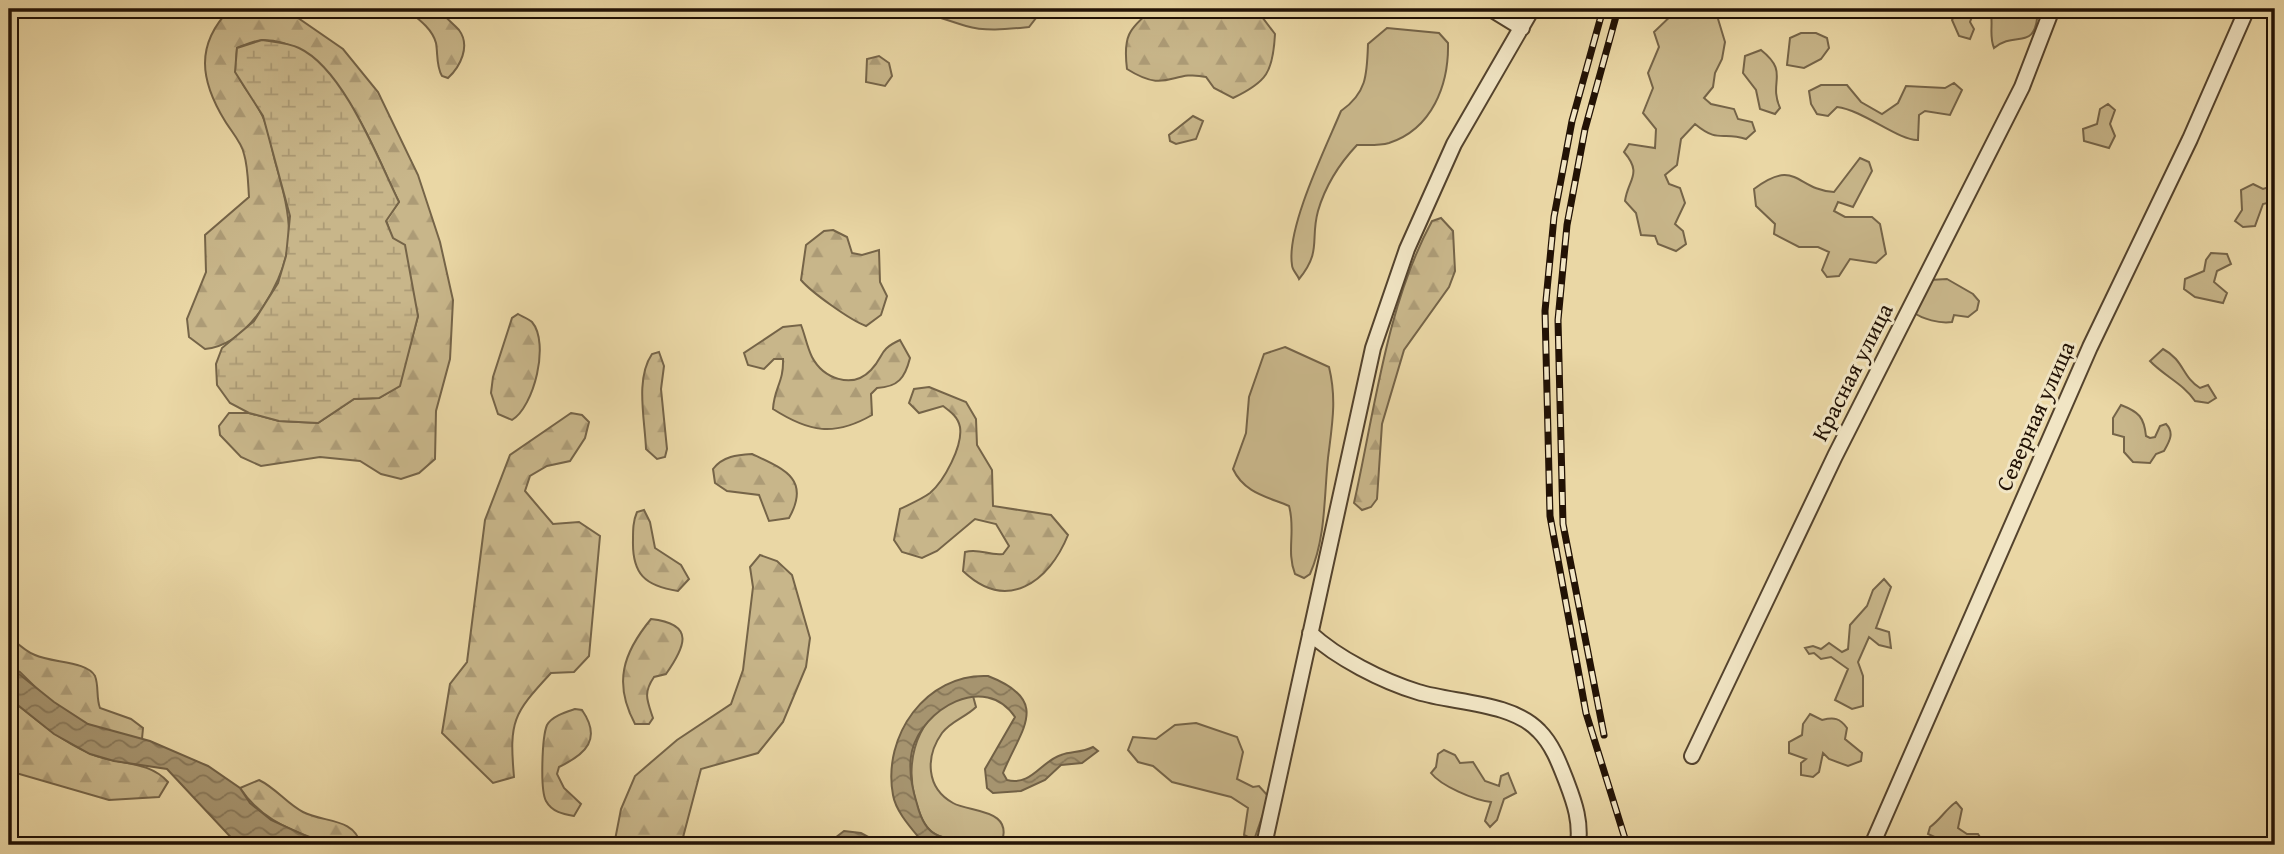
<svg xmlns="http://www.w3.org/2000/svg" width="2284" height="854" font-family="'Gentium Book Plus',serif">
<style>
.green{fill:#c8b68a;stroke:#756448;stroke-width:2}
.forest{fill:url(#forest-firs);stroke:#756448;stroke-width:2}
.wetland{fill:url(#wetland-marsh);stroke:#756448;stroke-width:2}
.water{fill:url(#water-waves);stroke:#716045;stroke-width:2}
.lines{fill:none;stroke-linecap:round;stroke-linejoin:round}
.minor-casing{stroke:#54432d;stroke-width:18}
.minor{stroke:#f1e5c4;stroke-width:14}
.rail-casing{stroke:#221205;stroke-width:7}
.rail{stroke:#f1e5c4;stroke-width:4.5;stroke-dasharray:13;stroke-linecap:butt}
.labels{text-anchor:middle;stroke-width:6;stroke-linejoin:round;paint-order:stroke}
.street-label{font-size:23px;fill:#221205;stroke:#f1e5c4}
</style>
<defs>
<pattern id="forest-firs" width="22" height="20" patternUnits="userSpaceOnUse" patternTransform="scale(1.75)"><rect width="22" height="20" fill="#c8b68a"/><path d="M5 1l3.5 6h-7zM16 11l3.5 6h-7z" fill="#ac9b76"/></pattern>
<pattern id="wetland-marsh" width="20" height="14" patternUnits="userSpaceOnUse" patternTransform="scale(1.75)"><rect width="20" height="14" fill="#c8b68a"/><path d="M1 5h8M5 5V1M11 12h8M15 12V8" fill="none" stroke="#ac9b76"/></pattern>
<pattern id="water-waves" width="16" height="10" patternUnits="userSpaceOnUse" patternTransform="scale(1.75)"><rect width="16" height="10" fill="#a6946f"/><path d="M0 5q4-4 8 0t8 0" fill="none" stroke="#877759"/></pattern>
</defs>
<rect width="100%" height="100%" fill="#ead7a5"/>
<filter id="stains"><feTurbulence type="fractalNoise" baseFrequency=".00286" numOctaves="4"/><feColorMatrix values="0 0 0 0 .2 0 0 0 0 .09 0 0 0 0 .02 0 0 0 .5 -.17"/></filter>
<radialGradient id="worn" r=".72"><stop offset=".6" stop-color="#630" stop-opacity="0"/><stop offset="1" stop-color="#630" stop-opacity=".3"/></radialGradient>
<path class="green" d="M907 9H1037L1039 14 1029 27C1009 29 986 32 966 26 946 20 928 13 907 9Z
M1678 9H1715L1725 42 1722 59 1715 73 1713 87 1704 98 1711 104 1734 109 1738 119 1752 122 1755 131 1746 139C1722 131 1719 144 1695 124L1681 139 1677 165 1665 175 1669 184 1680 188 1685 203 1675 224 1683 231 1686 244 1676 251 1658 244 1655 236 1641 235 1636 213 1625 201C1628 179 1643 174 1624 152L1629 144 1655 148 1656 129 1643 113 1653 88 1648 73 1659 47 1654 32Z
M1958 9H1975L1970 22 1974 29 1970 39 1959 36 1952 20Z
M1997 9H2038C2036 54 2016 29 1994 48 1989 36 1993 26 1991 14Z
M1387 28 1439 33 1448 43C1449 85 1432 129 1389 143 1379 146 1367 145 1357 145 1340 163 1325 187 1318 211 1310 240 1322 251 1299 279 1297 274 1292 270 1292 265 1286 228 1326 147 1341 111 1367 93 1367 74 1368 44Z
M1801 33H1816L1827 38 1829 48 1821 59 1804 68 1787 65 1790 38Z
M1761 50C1790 73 1768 81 1780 108L1775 114 1760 109 1756 90 1743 73 1745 56Z
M1954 83 1962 90 1950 115 1925 111 1919 115 1918 140C1899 141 1863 110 1837 107L1828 116 1817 114 1811 104 1809 91 1821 85H1847L1861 102 1882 114 1898 103 1906 86 1945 88Z
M2108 104 2115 110 2110 124 2115 136 2109 148 2084 141 2083 129 2097 124 2100 109Z
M1860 158 1869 162 1872 171 1853 207 1838 202 1834 211 1845 217H1872L1880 224 1886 254 1876 263 1850 259 1839 276 1827 277 1822 270 1829 252 1818 247H1799L1774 234 1775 224 1756 206 1754 189C1797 157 1796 190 1834 192Z
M2253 184 2263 189 2269 187 2275 192V201L2263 204 2255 226 2243 227 2235 221 2242 210 2241 190Z
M2211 253 2227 254 2231 264 2217 271 2214 282 2227 293 2223 303 2195 297 2184 289 2185 279 2204 271 2206 260Z
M1947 279 1973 294 1979 301 1977 310 1968 317 1954 315 1952 322C1940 324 1922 319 1913 312L1930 280Z
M1285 347 1329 367C1337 400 1332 425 1328 458 1324 496 1326 538 1310 574L1304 578 1295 574C1286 551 1296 530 1289 506 1268 497 1244 493 1233 469L1246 433 1249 397 1264 354Z
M2163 349C2184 360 2182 377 2200 388L2208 385 2216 398 2208 403 2195 401C2184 384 2164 376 2150 361Z
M2121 405C2139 412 2144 417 2146 436L2150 438 2155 437 2160 426 2166 424C2175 433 2169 442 2164 451L2156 454 2150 463 2133 462 2124 452V437L2113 434V418Z
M1884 579 1891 587 1876 628 1889 632 1891 648 1879 645 1869 637 1858 662 1863 676V706L1852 709 1835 700 1848 669 1831 657 1821 659 1814 653 1809 654 1805 648 1813 646 1821 649 1829 643 1842 652 1848 649 1850 625 1867 606 1873 590Z
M973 696 976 707C966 717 951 721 942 733 925 757 926 788 953 803 971 813 1015 808 1001 845H966L963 840C953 838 940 839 932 832 922 824 919 811 915 799 903 755 922 702 973 696Z
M1810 714 1822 720C1834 717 1840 718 1847 728L1845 739 1862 753 1861 761 1848 766 1829 759 1823 753 1819 772 1813 777 1801 775V763L1806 759 1789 753V742L1802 735 1803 724Z
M1196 723 1237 737 1243 752 1237 779 1253 787 1259 786 1269 797 1254 840 1244 835 1248 808 1231 797 1172 782 1153 766 1138 762 1128 750 1133 737 1156 739 1175 725Z
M1444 750 1455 755 1460 763 1473 762 1485 781 1499 786 1501 776 1508 773 1516 793 1504 799 1497 820 1490 827 1485 821 1491 802C1474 800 1441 786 1431 773L1436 767 1438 754Z
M1956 802 1962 809 1958 828 1967 834H1978L1985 845H1952L1928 834 1930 827C1941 819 1945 810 1956 802Z"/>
<path class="forest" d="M230 9H285L343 49 378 92 418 175 440 242 453 300 450 359 436 411 435 459 419 473 401 479 381 474 360 461 320 457 261 466 241 457 220 435 219 426 229 413H249L279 421 318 423 354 399 379 398 399 386 418 316 386 220 399 202C372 147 335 40 263 40 255 40 245 45 237 48 233 85 247 84 262 115 269 128 271 146 275 161 292 221 299 251 263 307 249 328 230 347 205 349L189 337 187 319 206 272 205 235 249 197C248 183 248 167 244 154 242 143 231 131 225 121 200 80 195 45 230 9Z
M406 9H439C445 18 452 22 459 30 471 46 460 67 448 78L442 76C436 66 438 54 436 43 432 28 417 18 406 9Z
M1153 9H1256L1275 34C1273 72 1267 82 1233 98L1214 88 1206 77C1171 69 1168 95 1127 69 1123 37 1128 29 1153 9Z
M879 56 889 63 892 76 885 86 866 82 867 59Z
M1193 116 1203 121 1196 139 1176 144 1170 141 1169 135Z
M1441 218 1453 231 1455 271 1449 287 1404 350 1382 424 1377 499 1371 507 1362 510 1354 503C1375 410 1386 306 1432 221Z
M833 230 847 237 852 253 862 255 879 250 880 282 887 296 881 315 866 326C850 320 811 292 801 280L806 245 824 231Z
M518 314C521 316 529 319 532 322 550 343 534 407 512 420L498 414 491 393 493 377 512 318Z
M801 325C805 335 807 347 812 357 823 378 852 390 871 370 885 355 878 350 900 340L910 358C905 378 898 387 877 388L871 394 872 415C834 437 809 432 773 409 774 388 784 382 783 359H774L764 369 748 365 744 353 783 327Z
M659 352 664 366 661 389 667 449 665 457 657 459 646 449C645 420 635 379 652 354Z
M929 387 966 402 976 419 977 445 992 470 993 506 1051 515 1068 535C1049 582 1007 613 963 571L965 552C980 548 989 556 1003 554L1009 546 996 524 975 519 937 551 922 558 902 552 894 540 900 509C910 504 922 499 930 493 944 481 963 446 960 427 958 417 951 412 943 406L919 413 909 403 914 389Z
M571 413 582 415 589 422 585 438 570 461 547 466 530 476 525 491 553 524 579 522 600 536 589 656 574 672 551 673C513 714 509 721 514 777L493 783 442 733 450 684 467 662 485 520 510 455Z
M752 454C784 469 811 479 789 518L769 521 759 495 727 491 715 483 713 469C723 456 737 455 752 454Z
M644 510 650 522 655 548 681 565 689 579 678 591C645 586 632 574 633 540 633 530 633 521 637 512Z
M760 555 777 561 792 575 810 638 806 667 783 722 758 753 701 769 681 845H614L621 809 635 776 677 740 731 704 743 670 753 587 750 567Z
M651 619C696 624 685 647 666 674L654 677C643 693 647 700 653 718L649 724H635C613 683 623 653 651 619Z
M9 636C17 643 25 651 35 655 52 663 87 661 95 676 99 686 96 698 100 708L131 719 143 728 142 739 90 741 20 672 9 666Z
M9 698C34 718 59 740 89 753 117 766 147 759 168 782L159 797 109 800 9 771Z
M575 709 582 710C602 739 586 754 559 767L557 774 564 788 581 804 574 816C563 814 552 812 546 801 540 790 542 737 547 725 552 716 566 712 575 709Z
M259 780C276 788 287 804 303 812 324 823 354 817 361 845H320L315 839C284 828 259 816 240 788Z"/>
<path class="wetland" d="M262 40C274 42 289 43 299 48 344 69 378 159 399 202L386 221 393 238 405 245 418 316 400 386 379 398 354 399 318 423 279 421 249 413 230 403 217 385 216 364 222 348 254 321 278 283 286 256 290 216 263 116 235 72 237 48Z"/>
<path class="water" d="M9 666 54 702 88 724 150 741 208 766 240 788 250 803 271 820 315 840 320 845H238L167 769 114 761 90 754 54 734 9 698Z
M988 676C1053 701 1020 730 1003 773L1007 780C1032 786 1040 762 1061 755 1072 751 1081 753 1093 747L1098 751 1082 763 1061 765 1045 780 1021 791 993 793 987 788 985 769 1015 717C985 672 922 709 912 751 908 768 912 788 917 804 920 816 925 830 937 835 944 839 955 838 963 840L966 845H925C914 831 896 813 893 795 882 736 926 673 988 676Z
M844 831 861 833 883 845H826Z"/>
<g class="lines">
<defs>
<path id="minor" d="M1491 9 1522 28
M1310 633C1337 658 1382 681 1418 692 1453 703 1512 702 1539 731 1553 745 1560 765 1567 783 1575 804 1581 822 1578 845
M1692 756 1835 456 2022 87 2052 9
M1264 845 1373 348 1407 249 1454 144 1532 9
M1872 845 2090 347 2190 139 2247 9"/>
</defs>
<use href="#minor" class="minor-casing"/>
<use href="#minor" class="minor"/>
<defs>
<path id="rail" d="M1603 9 1572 121 1554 217 1545 311 1550 516 1586 713 1627 845
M1604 735 1563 524 1558 320 1567 225 1585 129 1618 9"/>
</defs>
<use href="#rail" class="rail-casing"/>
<use href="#rail" class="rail"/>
</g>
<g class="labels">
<g class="street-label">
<text transform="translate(1852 372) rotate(-63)" y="8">Красная улица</text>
<text transform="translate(2035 416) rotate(-66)" y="8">Северная улица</text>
</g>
</g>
<rect width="2284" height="854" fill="none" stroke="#ead7a5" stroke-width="35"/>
<rect x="10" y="10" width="2263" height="833" fill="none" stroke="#221205" stroke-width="3.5"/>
<rect x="18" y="18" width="2249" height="819" fill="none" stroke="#221205" stroke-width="2"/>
<rect width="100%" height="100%" filter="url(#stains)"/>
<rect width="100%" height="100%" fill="url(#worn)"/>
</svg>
